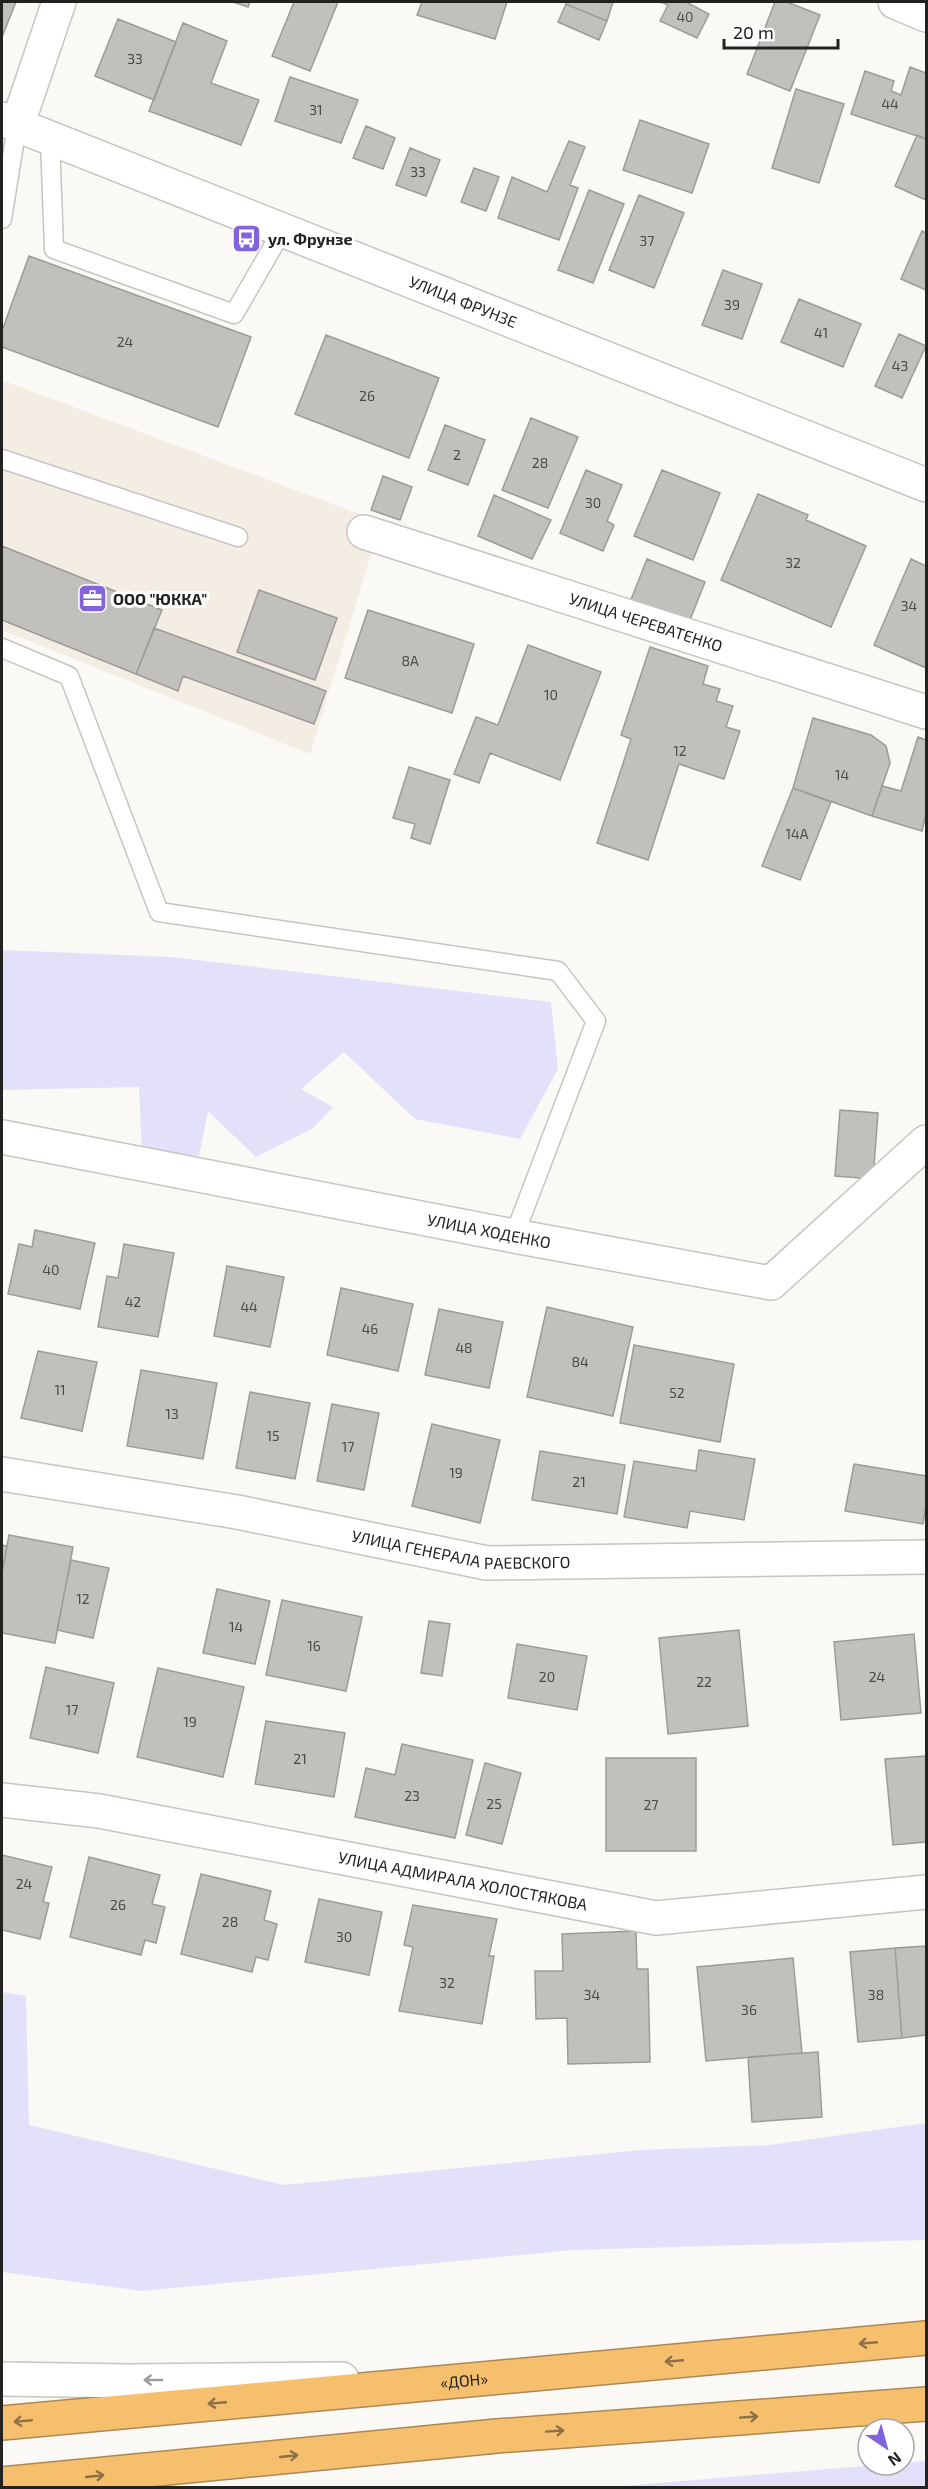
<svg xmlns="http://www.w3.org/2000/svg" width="928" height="2489" font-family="'Exo 2',sans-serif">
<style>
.built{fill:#f4ede3}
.green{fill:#e3e0f9}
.building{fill:#c2c0bd;stroke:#9d9b98;stroke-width:1.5}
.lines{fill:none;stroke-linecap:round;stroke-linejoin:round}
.lane-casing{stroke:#c7c5c2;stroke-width:21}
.street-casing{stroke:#c7c5c2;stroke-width:36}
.secondary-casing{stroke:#c7c5c2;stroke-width:36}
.highway-casing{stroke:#ac8853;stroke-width:36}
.lane{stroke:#fff;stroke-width:18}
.street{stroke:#fff;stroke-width:33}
.secondary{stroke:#fff;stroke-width:33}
.highway{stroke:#f5bf6e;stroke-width:33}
.oneway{stroke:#8c7048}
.oneway2{stroke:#9c9c9b}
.labels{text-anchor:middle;stroke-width:6;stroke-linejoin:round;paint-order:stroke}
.number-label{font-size:14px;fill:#4b4a48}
.poi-label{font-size:16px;font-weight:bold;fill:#232221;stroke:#fff;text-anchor:start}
.street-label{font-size:16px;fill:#232221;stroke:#fff}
</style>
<rect width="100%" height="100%" fill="#fbf9f6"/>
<path class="built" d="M2 380 381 522 310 754 2 630Z"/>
<path class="green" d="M2 950 172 957 551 1002 558 1069 520 1139 415 1119 344 1052 301 1089 333 1107 313 1128 256 1157 208 1111 199 1156 142 1154 139 1087 2 1090Z
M2 1992 26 1996 29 2125 284 2185 642 2150 770 2145 926 2123V2240L573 2250 142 2291 2 2272Z
M926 2461V2487H610L876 2465H904V2463Z"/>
<path class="building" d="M2 2H16L2 37Z
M233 2H250L248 7Z
M294 2H338L310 71 272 56Z
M422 2H507L495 39 417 15Z
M567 2H613L607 21 566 4Z
M661 2H686L709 14 697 38 660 21 668 5Z
M775 2H787L820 15 790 91 747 74Z
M566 4 607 21 599 40 558 22Z
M118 19 176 42 154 100 95 76Z
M183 23 227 41 211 83 259 100 241 145 149 111Z
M910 67 926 73V139L851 114 865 71 894 81 891 91 901 95Z
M290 77 358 100 341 143 275 121Z
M796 89 844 104 819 183 772 168Z
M640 120 709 144 692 193 623 170Z
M366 126 395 138 383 169 353 158Z
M917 135 926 139V200L895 186Z
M569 141 585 147 570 185 578 188 559 240 498 218 512 177 547 192Z
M410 148 440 160 426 196 396 185Z
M474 168 499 177 486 211 461 202Z
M589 190 624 204 593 283 558 270Z
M639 195 684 213 654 288 609 270Z
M922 231 926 233V290L901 279Z
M29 256 251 337 218 427 2 347V331Z
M723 270 762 284 742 339 702 325Z
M799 299 861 324 843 367 781 342Z
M899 334 926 346 902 398 875 386Z
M326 335 439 378 409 458 295 414Z
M531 418 578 437 548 508 502 490Z
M445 425 485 440 468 485 428 470Z
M586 470 622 485 607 521 614 525 603 551 560 533Z
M662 470 720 493 693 560 634 536Z
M383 476 412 487 400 520 371 510Z
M758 494 808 515 806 520 866 546 831 627 721 580Z
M494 495 551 520 532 559 478 536Z
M2 546 162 610 136 674 2 620Z
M647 559 705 582 688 625 630 602Z
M911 559 926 566V668L874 645Z
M259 590 337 618 315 680 237 652Z
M368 610 474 644 452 713 345 678Z
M154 628 326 691 314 724 183 676 178 691 136 674Z
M528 645 601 672 560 780 490 753 479 783 454 774 476 717 498 725Z
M650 647 708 666 703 684 720 689 716 701 733 706 726 727 740 731 724 779 679 764 648 860 597 843 631 739 621 735Z
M813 718 871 735 886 746 890 763 872 816 793 788Z
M918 737 926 740V814L922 831 872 816 882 786 901 791Z
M409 767 450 780 430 844 411 838 415 824 393 818Z
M793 788 831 802 800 880 762 866Z
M840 1110 878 1113 873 1179 835 1176Z
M35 1230 95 1243 80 1309 8 1294 19 1244 32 1247Z
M124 1244 174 1253 158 1337 98 1327 107 1276 118 1278Z
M227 1266 284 1277 270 1347 214 1336Z
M341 1288 413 1304 398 1371 327 1355Z
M547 1307 633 1327 613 1416 527 1397Z
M439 1309 503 1322 489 1388 425 1375Z
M634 1345 734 1364 720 1442 620 1423Z
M38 1351 97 1362 82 1431 21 1418Z
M141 1370 217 1383 203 1459 127 1446Z
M250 1392 310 1403 295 1479 236 1468Z
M332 1404 379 1413 364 1490 317 1481Z
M432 1424 500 1440 480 1523 412 1506Z
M699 1450 755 1459 744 1520 690 1511 687 1528 624 1517 634 1461 696 1471Z
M540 1451 625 1465 617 1514 532 1500Z
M854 1464 926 1476V1505L923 1524 845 1511Z
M9 1535 73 1547 55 1643 2 1633V1573Z
M2 1545 7 1546 2 1573Z
M71 1560 109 1568 93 1638 57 1630Z
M217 1589 270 1601 255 1664 203 1653Z
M282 1600 362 1617 346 1691 266 1675Z
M429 1621 450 1624 442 1676 421 1673Z
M739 1630 748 1726 668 1734 659 1638Z
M914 1634 921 1713 841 1720 834 1642Z
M517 1644 587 1656 577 1710 508 1698Z
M46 1667 114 1683 98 1753 30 1738Z
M158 1668 244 1687 223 1777 137 1757Z
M266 1721 345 1733 334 1797 255 1784Z
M402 1744 473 1760 455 1838 355 1817 366 1768 395 1775Z
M926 1756V1842L893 1845 885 1759Z
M606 1758H696V1851H606Z
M485 1763 521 1773 502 1844 466 1835Z
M2 1855 52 1867 43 1902 49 1903 40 1939 2 1930Z
M89 1857 160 1875 152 1904 165 1907 156 1943 145 1940 141 1955 70 1937Z
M201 1874 271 1891 264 1920 277 1924 268 1960 256 1957 252 1972 181 1954Z
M319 1899 382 1912 369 1975 305 1962Z
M413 1905 497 1919 489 1956H494L482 2024 399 2011 413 1947 404 1945Z
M636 1931 637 1969H648L650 2062 568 2064 567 2018 536 2019 535 1971H563L562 1934Z
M926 1946V2035L902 2038 895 1948Z
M895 1948 902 2038 858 2042 850 1952Z
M793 1958 802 2053 706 2061 697 1967Z
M818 2052 822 2117 752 2122 748 2057Z"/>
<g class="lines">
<defs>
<path id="lane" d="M50 139 54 249 234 314 282 231
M2 219 17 126
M2 459 238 537
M2 648 69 676 159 912 558 971 596 1021 514 1236"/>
<g id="street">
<path d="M895 2 926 15"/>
<path id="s1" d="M2 119 926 485"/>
<path d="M17 126 59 2"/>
<path id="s2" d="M364 532 926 712"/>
<path id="s3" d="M2 1137 514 1236 771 1283 926 1142"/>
<path id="s4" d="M2 1474 237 1512 487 1563 926 1557"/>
<path id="s5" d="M2 1800 99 1811 656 1918 926 1892"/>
</g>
<path id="secondary" d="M2 2379 129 2381 342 2379"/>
<g id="highway">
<path id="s6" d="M2 2423 926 2338"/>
<path d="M2 2484 497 2436 926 2404"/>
</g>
</defs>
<use href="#lane" class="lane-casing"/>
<use href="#street" class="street-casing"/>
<use href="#secondary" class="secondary-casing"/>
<use href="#highway" class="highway-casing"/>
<use href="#lane" class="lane"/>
<use href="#street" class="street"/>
<use href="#secondary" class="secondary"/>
<use href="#highway" class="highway"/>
</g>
<defs><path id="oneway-shaft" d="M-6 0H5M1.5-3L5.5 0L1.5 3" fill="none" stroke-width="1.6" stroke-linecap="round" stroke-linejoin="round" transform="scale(1.5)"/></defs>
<g class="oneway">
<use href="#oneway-shaft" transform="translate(868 2343) rotate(175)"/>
<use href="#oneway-shaft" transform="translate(674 2361) rotate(175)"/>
<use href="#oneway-shaft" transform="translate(217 2403) rotate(175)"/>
<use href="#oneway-shaft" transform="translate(749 2417) rotate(-4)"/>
<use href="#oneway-shaft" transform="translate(23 2421) rotate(175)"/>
<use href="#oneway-shaft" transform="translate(555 2431) rotate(-4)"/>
<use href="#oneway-shaft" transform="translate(289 2456) rotate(-6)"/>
<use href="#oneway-shaft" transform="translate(95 2476) rotate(-6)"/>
</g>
<use class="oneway2" href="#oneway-shaft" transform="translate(153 2380) rotate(180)"/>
<defs>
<symbol id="bus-square" viewBox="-11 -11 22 22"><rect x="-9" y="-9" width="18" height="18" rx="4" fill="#8262dd" stroke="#fff"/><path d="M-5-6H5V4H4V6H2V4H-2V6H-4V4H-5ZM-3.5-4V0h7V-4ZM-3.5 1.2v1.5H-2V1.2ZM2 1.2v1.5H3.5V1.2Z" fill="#fff"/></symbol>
<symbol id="office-square" viewBox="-11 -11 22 22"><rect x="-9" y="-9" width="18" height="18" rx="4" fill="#8262dd" stroke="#fff"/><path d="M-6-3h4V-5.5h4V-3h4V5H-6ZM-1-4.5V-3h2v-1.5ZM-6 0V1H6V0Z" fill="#fff"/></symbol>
</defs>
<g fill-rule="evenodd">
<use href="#bus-square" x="230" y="222" width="33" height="33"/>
<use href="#office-square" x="76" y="582" width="33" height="33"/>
</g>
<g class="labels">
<g class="number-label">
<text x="685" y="22">40</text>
<text x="135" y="64">33</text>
<text x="890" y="109">44</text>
<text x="316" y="115">31</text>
<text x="418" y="177">33</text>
<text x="647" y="246">37</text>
<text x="732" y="310">39</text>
<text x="821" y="338">41</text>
<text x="125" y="347">24</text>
<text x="900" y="371">43</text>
<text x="367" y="401">26</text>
<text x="457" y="460">2</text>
<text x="540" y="468">28</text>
<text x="593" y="508">30</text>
<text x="793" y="568">32</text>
<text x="909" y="611">34</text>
<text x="410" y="666">8А</text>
<text x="551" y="700">10</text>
<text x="680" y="756">12</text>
<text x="842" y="780">14</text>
<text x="797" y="839">14А</text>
<text x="51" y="1275">40</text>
<text x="133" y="1307">42</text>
<text x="249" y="1312">44</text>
<text x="370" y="1334">46</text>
<text x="464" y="1353">48</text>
<text x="580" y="1367">84</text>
<text x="60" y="1395">11</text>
<text x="677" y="1398">52</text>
<text x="172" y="1419">13</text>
<text x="273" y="1441">15</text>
<text x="348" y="1452">17</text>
<text x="456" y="1478">19</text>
<text x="579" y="1487">21</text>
<text x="83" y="1604">12</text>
<text x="236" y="1632">14</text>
<text x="314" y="1651">16</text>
<text x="547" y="1682">20</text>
<text x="877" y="1682">24</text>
<text x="704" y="1687">22</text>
<text x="72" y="1715">17</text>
<text x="190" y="1727">19</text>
<text x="300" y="1764">21</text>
<text x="412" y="1801">23</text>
<text x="494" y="1809">25</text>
<text x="651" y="1810">27</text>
<text x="24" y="1889">24</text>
<text x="118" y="1910">26</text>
<text x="230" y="1927">28</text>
<text x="344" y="1942">30</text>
<text x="447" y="1988">32</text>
<text x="592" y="2000">34</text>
<text x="876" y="2000">38</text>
<text x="749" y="2015">36</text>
</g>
<g class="poi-label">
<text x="268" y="245">ул. Фрунзе</text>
<text x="113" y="605">ООО "ЮККА"</text>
</g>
<g class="street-label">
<text dy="6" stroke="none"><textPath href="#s1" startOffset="496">УЛИЦА ФРУНЗЕ</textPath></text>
<text dy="6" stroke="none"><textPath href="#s2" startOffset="296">УЛИЦА ЧЕРЕВАТЕНКО</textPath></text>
<text dy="6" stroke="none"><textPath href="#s3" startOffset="496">УЛИЦА ХОДЕНКО</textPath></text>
<text dy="6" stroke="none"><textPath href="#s4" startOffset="466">УЛИЦА ГЕНЕРАЛА РАЕВСКОГО</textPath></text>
<text dy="6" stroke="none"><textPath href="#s5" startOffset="468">УЛИЦА АДМИРАЛА ХОЛОСТЯКОВА</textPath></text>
<text dy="6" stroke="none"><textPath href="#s6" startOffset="464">«ДОН»</textPath></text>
</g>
</g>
<rect width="928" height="2489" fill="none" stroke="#232221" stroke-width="6"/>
<g transform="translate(886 2447) rotate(144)"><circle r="28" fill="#ffffff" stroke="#a7a7a6" stroke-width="1.5"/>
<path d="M0-4.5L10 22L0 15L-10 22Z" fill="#8262dd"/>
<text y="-9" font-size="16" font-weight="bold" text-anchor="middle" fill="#232221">N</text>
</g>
<path d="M724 39v9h114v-9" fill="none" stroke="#232221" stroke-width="3"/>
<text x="733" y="39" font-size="18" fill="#232221" stroke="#ffffff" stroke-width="4.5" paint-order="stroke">20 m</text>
</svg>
